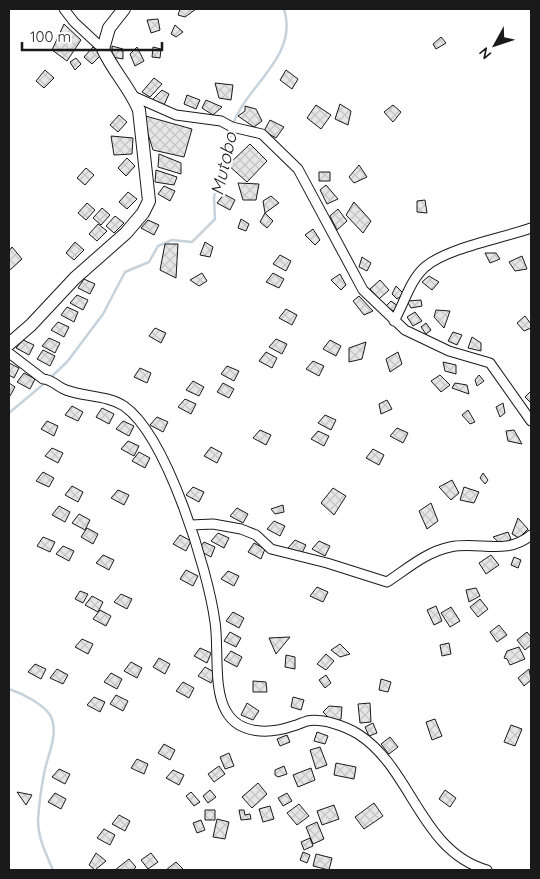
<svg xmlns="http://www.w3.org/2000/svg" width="540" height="879" font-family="Quicksand,sans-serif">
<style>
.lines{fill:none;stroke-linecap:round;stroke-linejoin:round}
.stream{stroke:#c6d2dc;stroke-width:2.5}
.building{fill:url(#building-cross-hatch);stroke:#1a1a1a}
.minor-casing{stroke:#1a1a1a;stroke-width:11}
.secondary-casing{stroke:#1a1a1a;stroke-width:14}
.minor{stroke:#fff;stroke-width:9}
.secondary{stroke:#fff;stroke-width:12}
.labels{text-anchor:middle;stroke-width:4;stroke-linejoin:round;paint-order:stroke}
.water-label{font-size:18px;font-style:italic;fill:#1a1a1a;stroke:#fff}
</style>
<defs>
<pattern id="building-cross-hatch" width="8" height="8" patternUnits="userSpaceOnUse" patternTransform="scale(1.25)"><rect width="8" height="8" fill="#e6e6e6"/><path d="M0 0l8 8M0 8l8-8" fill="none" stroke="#c5c5c5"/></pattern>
</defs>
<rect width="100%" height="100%" fill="#fff"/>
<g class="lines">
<path class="stream" d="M233 124C247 85 299 56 284 9
M50 378 67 362 103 314 125 272 149 262 158 246 172 240 192 242 215 219 214 197 232 130
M9 413 46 382
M9 689C21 693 47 705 52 719 58 737 47 756 44 774 41 789 39 805 38 820 38 838 46 854 53 870"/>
</g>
<path class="building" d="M180 9H196L185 17 178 15Z
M158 19 160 30 151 33 147 20Z
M64 24 81 40 67 61 52 50Z
M175 25 183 32 176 37 171 34Z
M441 37 446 43 436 49 433 44Z
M112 46 123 49V59L112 57Z
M93 47 102 54 92 64 84 57Z
M137 47 144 61 135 66 130 54Z
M153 47 161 49 160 58 152 57Z
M76 58 81 64 75 70 70 62Z
M45 70 54 78 44 88 36 81Z
M286 70 298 79 292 89 280 80Z
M154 78 162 84 150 97 142 92Z
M215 83 233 85 231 100 219 98Z
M162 90 169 94 164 105 152 100Z
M187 95 200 100 196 109 184 104Z
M206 100 222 107 213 115 202 108Z
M340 104 351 111 348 125 335 119Z
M316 105 331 115 321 129 307 118Z
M393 105 401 112 393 122 384 112Z
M245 106 256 109 262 121 254 127 238 116 245 111Z
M119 115 127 122 118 132 110 125Z
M142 115 192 129 184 157 153 150Z
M270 120 284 127 276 138 264 131Z
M111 136 133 138 132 154 114 155Z
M250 144 267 161 247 182 228 165Z
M159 154 181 163V174L158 167Z
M127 158 135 166 126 176 118 168Z
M359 165 367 177 354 183 349 177Z
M86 168 94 175 85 185 77 178Z
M156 170 177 177 174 185 155 182Z
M319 172H330V181H319Z
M238 183 259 184 256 200H243Z
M326 185 338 199 327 204 320 190Z
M164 186 175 191 170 201 158 194Z
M128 192 137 199 127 209 119 202Z
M224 194 235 200 230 210 217 203Z
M271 196 279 203 265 213 263 201Z
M425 200 427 213 417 212V201Z
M354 202 371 221 363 233 346 215Z
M87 203 95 210 86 220 78 213Z
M102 208 110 215 101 225 93 218Z
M338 209 347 221 337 230 330 216Z
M265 213 273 221 267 228 260 222Z
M115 216 124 223 114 233 106 226Z
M241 219 249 224 246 231 238 228Z
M148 220 159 225 154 235 141 228Z
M98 224 107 231 97 241 89 234Z
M313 229 320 240 315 245 305 235Z
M75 242 84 250 74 260 66 253Z
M205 242 213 247 210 257 200 255Z
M165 244H178L176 278 160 270Z
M12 247 22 259 9 271V251Z
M485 253H496L500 259 490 263Z
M280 255 291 261 286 271 273 264Z
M522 256 527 269 515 271 509 262Z
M362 257 371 263 367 271 359 267Z
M202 273 207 281 199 286 190 280Z
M273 273 284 279 279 288 266 282Z
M340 274 346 285 341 290 331 280Z
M429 276 439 282 432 290 422 282Z
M84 279 95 284 90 294 78 288Z
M380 280 389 290 379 299 370 289Z
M396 286 404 294 397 299 392 294Z
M77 295 88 300 83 310 70 303Z
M359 296 373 311 364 315 353 301Z
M421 300 422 306 411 308 407 301Z
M391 301 398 306 393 311 386 306Z
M67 307 78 312 74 322 61 315Z
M286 309 297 315 292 325 279 318Z
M436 310 450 311 444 328 434 317Z
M415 312 422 321 413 326 407 317Z
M525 316 531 324V328L524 331 517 323Z
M58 322 69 327 64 337 51 330Z
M426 323 431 330 426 334 421 327Z
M155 328 166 333 161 343 149 336Z
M453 332 462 335 457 345 448 341Z
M472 337 481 343V351L468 348Z
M49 338 60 343 55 353 42 346Z
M276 339 287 344 282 354 269 347Z
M23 340 34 345 29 355 16 348Z
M330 340 341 346 336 356 323 349Z
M366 342 362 359 349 362V348Z
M43 350 55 356 50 366 37 359Z
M266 352 277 358 272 368 259 361Z
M398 352 402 364 390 372 386 359Z
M313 361 324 366 319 376 306 369Z
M443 362 456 365V374L445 371Z
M9 363 19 368 14 378 9 375Z
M227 366 239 371 234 381 221 374Z
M140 368 151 373 147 383 134 377Z
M24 373 35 379 30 389 17 382Z
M440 375 450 385 441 392 431 381Z
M479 375 484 381 477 386 475 380Z
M193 381 204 387 199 396 186 390Z
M9 383 15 387 10 396H9Z
M223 383 234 389 229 398 217 392Z
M455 383 467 385 469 394 452 388Z
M530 392 531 394V403L525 397Z
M185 399 196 404 191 414 178 407Z
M387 400 392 409 381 414 379 404Z
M503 403 505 413 500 417 496 407Z
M72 406 83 412 78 421 65 415Z
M102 408 114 414 109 424 96 417Z
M468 410 475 422 470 424 462 415Z
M325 415 336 420 331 430 318 423Z
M157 417 168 422 163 432 150 425Z
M47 421 58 426 54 436 41 429Z
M123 421 134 426 129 436 116 429Z
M397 428 408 433 403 443 390 436Z
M260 430 271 435 266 445 253 438Z
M514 430 522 444 508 441 506 431Z
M318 431 329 436 324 446 311 439Z
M128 441 139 446 134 456 121 449Z
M211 447 222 453 217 463 204 456Z
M52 448 63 453 58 463 45 456Z
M373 449 384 455 379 465 366 458Z
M139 452 150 458 145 468 132 461Z
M43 472 54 478 49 487 36 481Z
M483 473 488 480 485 484 480 478Z
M452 480 459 493 451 500 439 487Z
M72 486 83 492 78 502 65 495Z
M193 487 204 492 199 502 186 495Z
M464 487 479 492 474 503 460 500Z
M333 488 346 496 334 515 321 503Z
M118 490 129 495 124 505 111 498Z
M431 503 438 521 427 529 419 511Z
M283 505 284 512 275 514 271 509Z
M59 506 70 512 65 522 52 515Z
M237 508 248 514 243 523 230 516Z
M79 514 90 520 85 530 72 523Z
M518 518 528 529 519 538 512 534Z
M274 521 285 526 280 536 267 529Z
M87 528 98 534 93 544 81 537Z
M508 532 511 539 502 545 493 537Z
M218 533 229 538 224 548 211 541Z
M180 535 191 541 186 551 173 544Z
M43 537 55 542 50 552 37 546Z
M295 540 306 545 301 555 288 548Z
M319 541 330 546 325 556 312 549Z
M204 542 215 547 211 557 198 550Z
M254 543 265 549 261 559 248 552Z
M63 546 74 551 69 561 56 554Z
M103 555 114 560 109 570 96 563Z
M491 555 499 565 486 574 479 563Z
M514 557 521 560 518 568 511 565Z
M186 570 198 576 193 586 180 579Z
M228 571 239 576 234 586 221 579Z
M317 587 328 592 323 602 310 596Z
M476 588 480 596 469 602 466 590Z
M80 591 88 594 83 603 75 599Z
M121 594 132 599 127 609 114 602Z
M92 596 103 602 98 612 85 605Z
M480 599 488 609 478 617 470 607Z
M436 606 442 621 434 625 427 610Z
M451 607 460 621 450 627 441 613Z
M100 610 111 616 106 626 93 619Z
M233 612 244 618 239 628 226 621Z
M499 625 507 635 497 642 490 632Z
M230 632 241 638 236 647 224 641Z
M527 632 531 637V645L525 650 517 640Z
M290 637 276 654 269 638Z
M82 639 93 644 88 654 75 647Z
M449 643 451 654 442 656 440 645Z
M340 644 350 654 340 657 331 650Z
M519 647 525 659 510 665 507 659 504 658 507 651Z
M200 648 211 653 207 663 194 656Z
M231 651 242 657 237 667 224 660Z
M326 654 334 661 326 670 317 664Z
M286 655 295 657V669L285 667Z
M159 658 170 664 165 674 153 667Z
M131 662 142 668 137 678 124 671Z
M35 664 46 669 41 679 28 672Z
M205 667 216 673 211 683 198 676Z
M57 669 68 675 63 684 50 678Z
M529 669 531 680 524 686 518 678Z
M111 673 122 679 117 689 104 682Z
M326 675 331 683 325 688 319 680Z
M381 679 391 682 388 692 379 690Z
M253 681 266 682 267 692H253Z
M183 682 194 688 189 698 176 691Z
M116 695 128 701 123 711 110 704Z
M94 697 105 702 100 712 87 705Z
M293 697 304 700 301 710 291 707Z
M247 703 259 711 253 720 241 715Z
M370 703 371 722 360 723 358 704Z
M329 706 342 707 341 719 334 723 323 712Z
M435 719 442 736 432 740 426 722Z
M373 723 377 733 369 736 365 727Z
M511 725 522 729 515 746 504 742Z
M317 732 328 736 325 744 314 741Z
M287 735 290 742 280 746 277 739Z
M390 737 398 747 389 754 381 744Z
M164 744 175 750 170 760 158 753Z
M320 747 327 765 316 769 310 750Z
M229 753 234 766 225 769 220 757Z
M137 759 148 764 144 774 131 768Z
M336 763 356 767 354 779 334 775Z
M219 766 225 774 214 782 208 774Z
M284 766 287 774 278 777 275 775V770Z
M311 768 315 780 298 787 293 775Z
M59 769 70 774 65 784 52 777Z
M173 770 184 775 179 785 166 778Z
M258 783 267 794 252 808 242 797Z
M210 790 216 797 208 803 203 796Z
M445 790 456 798 450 807 439 799Z
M17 792 32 795 26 805Z
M191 792 200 802 194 806 186 796Z
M55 793 66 799 61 809 48 802Z
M287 793 292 801 283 806 278 798Z
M374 803 383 816 364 829 355 817Z
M299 804 309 816 297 825 287 813Z
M334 805 339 819 322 825 317 811Z
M270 806 274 819 263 822 259 809Z
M205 810H215V820H205Z
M239 810H244L245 815 250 814 251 819 241 820Z
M119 815 130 821 125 831 112 824Z
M217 819 229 822 225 839 213 837Z
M201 820 205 830 197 833 193 823Z
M317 822 324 839 313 844 306 827Z
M104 829 115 835 110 845 97 838Z
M310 838 313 846 304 850 301 842Z
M303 852 310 855 307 863 300 860Z
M96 853 106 861 95 870 89 865Z
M151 853 158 862 148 869 141 860Z
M316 854 332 858 329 870 313 866Z
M129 859 136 867 133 870H115Z
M176 862 184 870H166Z"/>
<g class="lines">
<defs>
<path id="minor" d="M64 9 74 22 103 49
M133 96 176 115 221 121 232 127 262 134 298 169 363 290 405 330 449 351 490 363 531 421
M394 321C404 304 410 280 425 267 447 248 503 238 531 228
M9 353 43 379C52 379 57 387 66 390 84 397 107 395 124 406 167 436 208 570 215 622 219 648 213 689 226 711 239 735 270 734 293 726 298 725 303 722 307 721 322 718 345 726 358 734 412 768 420 851 487 870
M191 525 213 524 241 529 256 535 271 549 327 563 387 582C407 569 426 552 450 547 479 541 506 556 531 535"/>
<path id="secondary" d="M9 344 31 325 75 278 126 233 143 213 149 201 139 110C130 88 113 71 103 49L109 28 124 9"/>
</defs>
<use href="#minor" class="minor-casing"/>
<use href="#secondary" class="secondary-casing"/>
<use href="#minor" class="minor"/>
<use href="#secondary" class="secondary"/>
</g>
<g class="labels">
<g class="water-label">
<text transform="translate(224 164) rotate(-77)" y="6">Mutobo</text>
</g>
</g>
<rect width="540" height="879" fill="none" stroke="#1a1a1a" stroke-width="20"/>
<g transform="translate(495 45) rotate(230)" stroke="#ffffff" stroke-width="4" paint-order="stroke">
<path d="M0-4L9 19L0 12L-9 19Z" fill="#1a1a1a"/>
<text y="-8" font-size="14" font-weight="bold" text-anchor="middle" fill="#1a1a1a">N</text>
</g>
<path d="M22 42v8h140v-8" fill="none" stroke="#1a1a1a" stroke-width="2.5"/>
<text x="30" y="42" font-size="15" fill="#1a1a1a" stroke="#ffffff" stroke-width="4" paint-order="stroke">100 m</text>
</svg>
